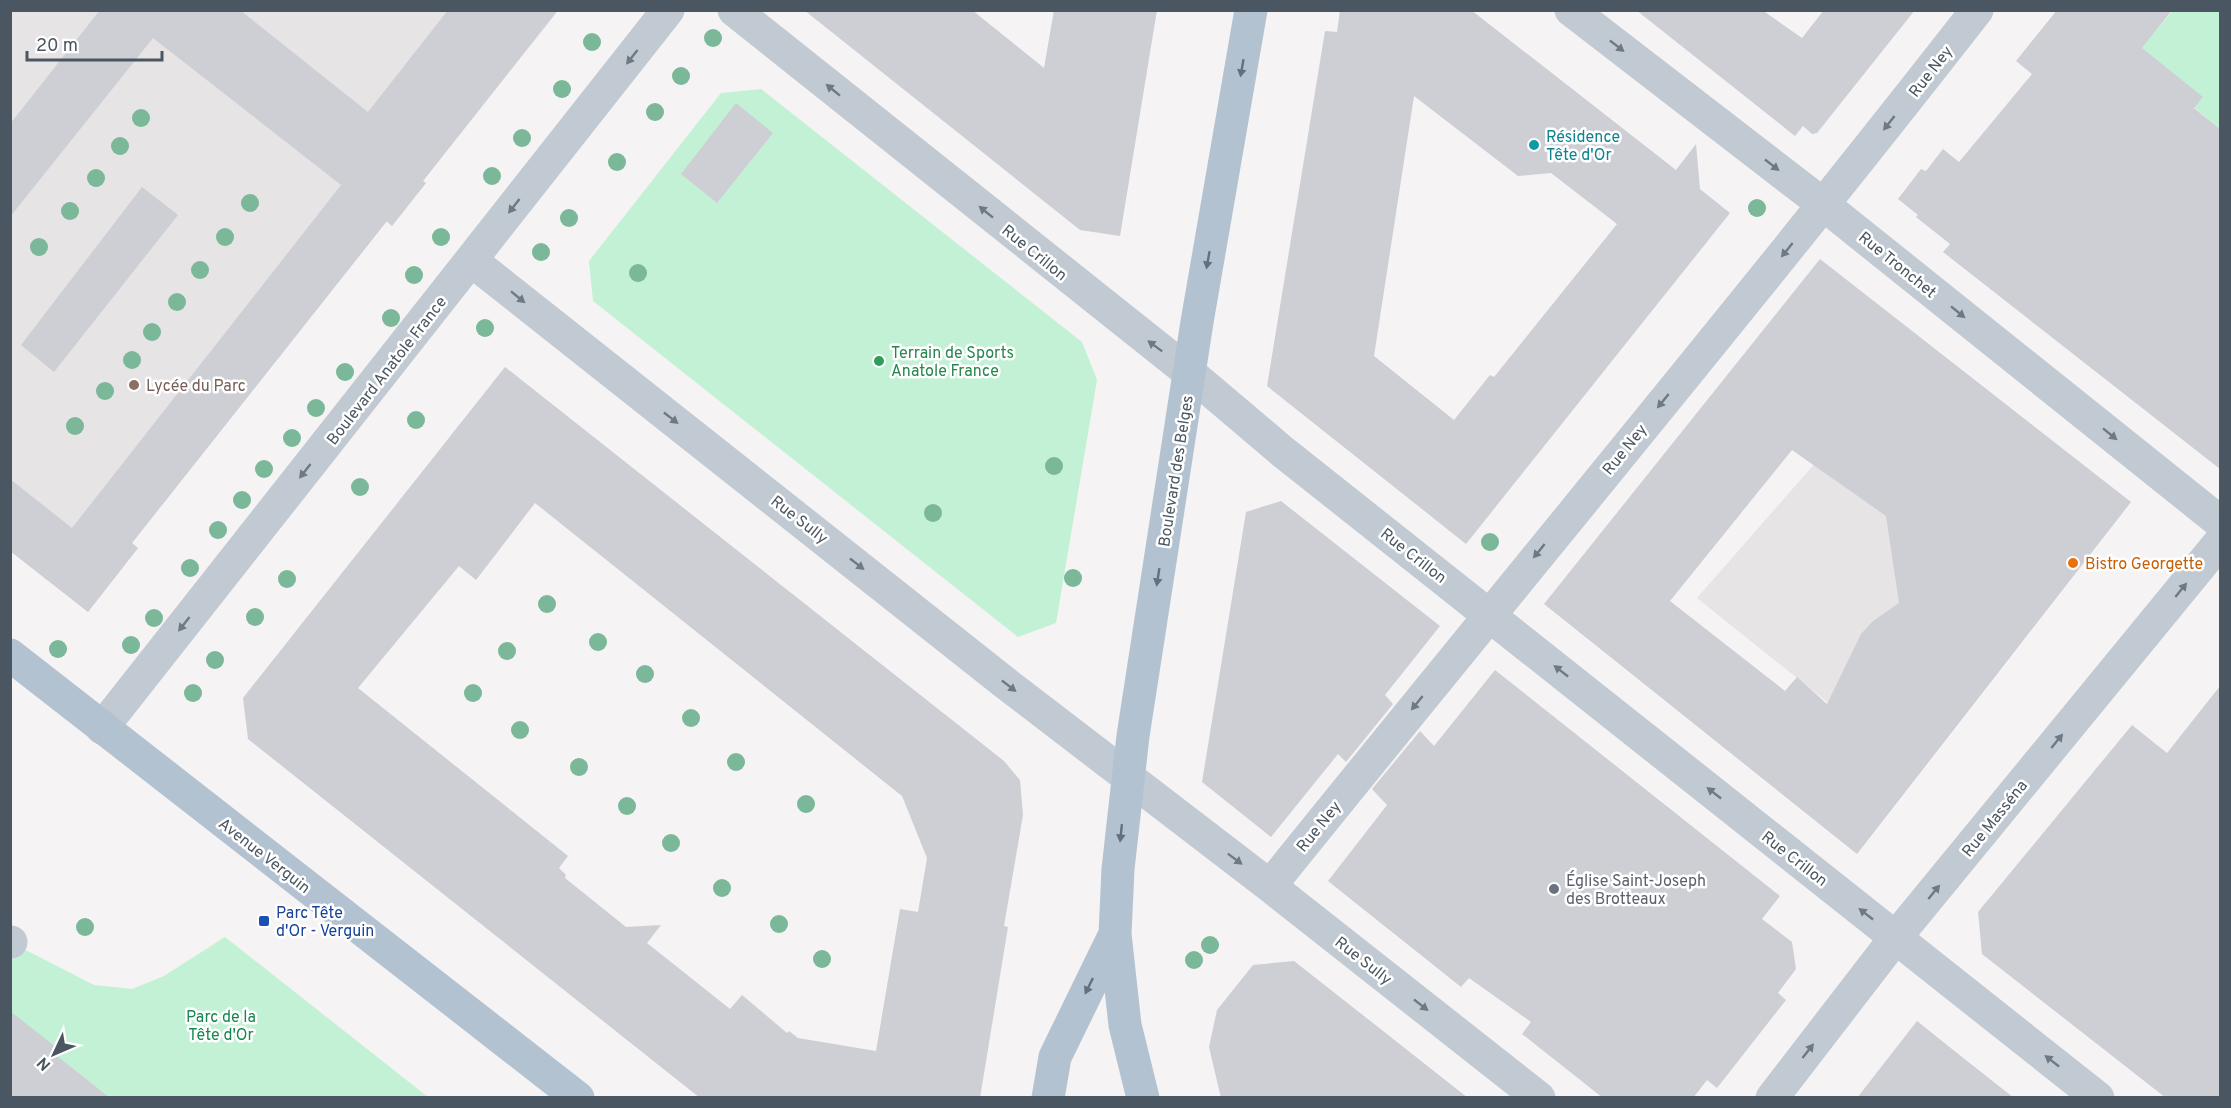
<svg xmlns="http://www.w3.org/2000/svg" width="2231" height="1108" font-family="Overpass,sans-serif">
<style>
.education{fill:#e6e4e5}
.green{fill:#c3f1d5}
.building{fill:#cdcfd5;fill-rule:evenodd}
.lines{fill:none;stroke-linecap:round;stroke-linejoin:round}
.minor{stroke:#c1cad2;stroke-width:33}
.major{stroke:#b3c2d1;stroke-width:33}
.tree{fill:#7bb799}
.oneway{fill:#6e7983}
.oneway2{fill:#64717d}
.culture-dot{fill:#0f9aa8;stroke:#fff;stroke-width:2}
.leisure-dot{fill:#2e9e5b;stroke:#fff;stroke-width:2}
.education-dot{fill:#8d6e63;stroke:#fff;stroke-width:2}
.food-dot{fill:#e8710a;stroke:#fff;stroke-width:2}
.worship-dot{fill:#6b7280;stroke:#fff;stroke-width:2}
.transit-dot{fill:#1a4fb4;stroke:#fff;stroke-width:2}
.labels{text-anchor:middle;stroke-width:5;stroke-linejoin:round;paint-order:stroke}
.street-label{font-size:16px;fill:#4a5661;stroke:#fff}
.culture-label{font-size:16px;fill:#0d838f;stroke:#fff;text-anchor:start}
.leisure-label{font-size:16px;fill:#27864d;stroke:#fff;text-anchor:start}
.education-label{font-size:16px;fill:#785e54;stroke:#fff;text-anchor:start}
.food-label{font-size:16px;fill:#c56008;stroke:#fff;text-anchor:start}
.worship-label{font-size:16px;fill:#5b616d;stroke:#fff;text-anchor:start}
.transit-label{font-size:16px;fill:#164399;stroke:#fff;text-anchor:start}
.park-label{font-size:16px;fill:#17864f;stroke:#fff}
</style>
<rect width="100%" height="100%" fill="#f5f3f3"/>
<path class="education" d="M10 11H558L423 181 426 183 392 226 386 222 132 543 138 548 88 612 11 551Z
M1845 429 1914 557 2022 642 1918 775 1697 598Z"/>
<path class="green" d="M2172 11H2220V129L2134 57Z
M761 89 1082 342 1097 380 1056 623 1018 637 593 301 589 261 721 93Z
M225 937 428 1097H11L10 942 94 985 132 989 164 976Z"/>
<path class="building" d="M100 10H240L368 112 448 10H558L423 181 426 183 392 226 387 221 132 543 138 548 88 612 10 551V479L72 528 341 185 153 38 10 217V124Z
M804 10H972L1044 68 1054 10H1157L1120 236 1080 230Z
M1340 10H1471L1676 170 1696 144 1700 189 1730 213 1466 544 1267 386 1325 31 1337 32ZM1414 96 1518 176 1551 173 1617 224 1494 377 1490 375 1454 420 1374 356Z
M1636 10H1762L1802 38 1824 10H1915L1817 133 1812 134 1803 126 1795 136Z
M2057 10H2172L2142 48 2203 97 2194 108 2220 129V469L1943 252 1950 244 1916 217 1918 215 1898 199 1921 169 1926 171 1943 149 1959 162 2032 74 2016 61Z
M736 103 773 133 717 203 681 174Z
M142 187 178 215 54 372 21 345Z
M1820 259 2131 502 1857 854 1544 604ZM1792 450 1886 516 1899 603 1873 621 1861 634 1827 704 1797 677 1785 691 1670 601Z
M505 367 1004 761 1020 780 1023 815 1004 926 1008 927 980 1098H700L248 739 243 698ZM535 503 902 796 927 858 918 912 900 909 876 1051 798 1038 789 1031 787 1033 742 995 730 1009 647 943 661 925 626 927 565 878 566 875 559 868 568 856 358 688 459 566 476 580Z
M1281 501 1440 626 1385 695 1393 704 1346 762 1338 754 1271 837 1202 782 1246 512Z
M1495 670 1780 896 1762 919 1792 942 1796 969 1778 993 1786 1000 1717 1088 1707 1080 1693 1098H1603L1522 1034 1531 1022 1469 978 1461 987 1328 881 1387 805 1372 789 1420 731 1434 746Z
M2220 686V1098H2166L1982 954 1978 912 2132 725 2167 753Z
M1294 961 1378 1027 1468 1098H1221L1209 1047 1217 1010 1253 965Z
M10 1011 61 1051 57 1056 110 1098H10Z
M1917 1021 1957 1053 2014 1098H1857Z"/>
<g class="lines">
<path class="minor" d="M734 10 1191 374 1283 452 2098 1098
M1571 10 1824 205 2220 522
M472 261 1004 682 1270 886 1539 1098
M102 728 668 10
M1270 886C1505 594 1746 306 1977 10
M10 942H11
M1772 1098 1896 937 2220 542"/>
<path class="major" d="M10 655 578 1098
M1048 1098 1055 1057 1115 934
M1143 1098 1125 1025 1115 934 1118 869 1133 736 1197 322 1251 10"/>
</g>
<g class="tree">
<circle cx="713" cy="38" r="9"/>
<circle cx="592" cy="42" r="9"/>
<circle cx="681" cy="76" r="9"/>
<circle cx="562" cy="89" r="9"/>
<circle cx="655" cy="112" r="9"/>
<circle cx="141" cy="118" r="9"/>
<circle cx="522" cy="138" r="9"/>
<circle cx="120" cy="146" r="9"/>
<circle cx="617" cy="162" r="9"/>
<circle cx="492" cy="176" r="9"/>
<circle cx="96" cy="178" r="9"/>
<circle cx="250" cy="203" r="9"/>
<circle cx="1757" cy="208" r="9"/>
<circle cx="70" cy="211" r="9"/>
<circle cx="569" cy="218" r="9"/>
<circle cx="225" cy="237" r="9"/>
<circle cx="441" cy="237" r="9"/>
<circle cx="39" cy="247" r="9"/>
<circle cx="541" cy="252" r="9"/>
<circle cx="200" cy="270" r="9"/>
<circle cx="638" cy="273" r="9"/>
<circle cx="414" cy="275" r="9"/>
<circle cx="177" cy="302" r="9"/>
<circle cx="391" cy="318" r="9"/>
<circle cx="485" cy="328" r="9"/>
<circle cx="152" cy="332" r="9"/>
<circle cx="132" cy="360" r="9"/>
<circle cx="345" cy="372" r="9"/>
<circle cx="105" cy="391" r="9"/>
<circle cx="316" cy="408" r="9"/>
<circle cx="416" cy="420" r="9"/>
<circle cx="75" cy="426" r="9"/>
<circle cx="292" cy="438" r="9"/>
<circle cx="1054" cy="466" r="9"/>
<circle cx="264" cy="469" r="9"/>
<circle cx="360" cy="487" r="9"/>
<circle cx="242" cy="500" r="9"/>
<circle cx="933" cy="513" r="9"/>
<circle cx="218" cy="530" r="9"/>
<circle cx="1490" cy="542" r="9"/>
<circle cx="190" cy="568" r="9"/>
<circle cx="1073" cy="578" r="9"/>
<circle cx="287" cy="579" r="9"/>
<circle cx="547" cy="604" r="9"/>
<circle cx="255" cy="617" r="9"/>
<circle cx="154" cy="618" r="9"/>
<circle cx="598" cy="642" r="9"/>
<circle cx="131" cy="645" r="9"/>
<circle cx="58" cy="649" r="9"/>
<circle cx="507" cy="651" r="9"/>
<circle cx="215" cy="660" r="9"/>
<circle cx="645" cy="674" r="9"/>
<circle cx="193" cy="693" r="9"/>
<circle cx="473" cy="693" r="9"/>
<circle cx="691" cy="718" r="9"/>
<circle cx="520" cy="730" r="9"/>
<circle cx="736" cy="762" r="9"/>
<circle cx="579" cy="767" r="9"/>
<circle cx="806" cy="804" r="9"/>
<circle cx="627" cy="806" r="9"/>
<circle cx="671" cy="843" r="9"/>
<circle cx="722" cy="888" r="9"/>
<circle cx="779" cy="924" r="9"/>
<circle cx="85" cy="927" r="9"/>
<circle cx="1210" cy="945" r="9"/>
<circle cx="822" cy="959" r="9"/>
<circle cx="1194" cy="960" r="9"/>
</g>
<defs><path id="oneway-solid" d="M-6-.8H1V-3.2L6.5 0L1 3.2V.8H-6Z" transform="scale(1.5)"/></defs>
<g class="oneway">
<use href="#oneway-solid" transform="translate(1617 46) rotate(38)"/>
<use href="#oneway-solid" transform="translate(632 57) rotate(128)"/>
<use href="#oneway-solid" transform="translate(833 90) rotate(-141)"/>
<use href="#oneway-solid" transform="translate(1889 123) rotate(128)"/>
<use href="#oneway-solid" transform="translate(1772 165) rotate(38)"/>
<use href="#oneway-solid" transform="translate(514 206) rotate(128)"/>
<use href="#oneway-solid" transform="translate(986 212) rotate(-141)"/>
<use href="#oneway-solid" transform="translate(1787 250) rotate(129)"/>
<use href="#oneway-solid" transform="translate(518 297) rotate(39)"/>
<use href="#oneway-solid" transform="translate(1958 312) rotate(39)"/>
<use href="#oneway-solid" transform="translate(1155 346) rotate(-143)"/>
<use href="#oneway-solid" transform="translate(1663 401) rotate(129)"/>
<use href="#oneway-solid" transform="translate(671 418) rotate(38)"/>
<use href="#oneway-solid" transform="translate(2110 434) rotate(39)"/>
<use href="#oneway-solid" transform="translate(305 471) rotate(128)"/>
<use href="#oneway-solid" transform="translate(1539 551) rotate(129)"/>
<use href="#oneway-solid" transform="translate(857 564) rotate(38)"/>
<use href="#oneway-solid" transform="translate(2181 590) rotate(-51)"/>
<use href="#oneway-solid" transform="translate(184 624) rotate(128)"/>
<use href="#oneway-solid" transform="translate(1561 671) rotate(-142)"/>
<use href="#oneway-solid" transform="translate(1009 686) rotate(38)"/>
<use href="#oneway-solid" transform="translate(1417 703) rotate(129)"/>
<use href="#oneway-solid" transform="translate(2057 741) rotate(-51)"/>
<use href="#oneway-solid" transform="translate(1714 793) rotate(-142)"/>
<use href="#oneway-solid" transform="translate(1235 859) rotate(37)"/>
<use href="#oneway-solid" transform="translate(1934 892) rotate(-51)"/>
<use href="#oneway-solid" transform="translate(1866 914) rotate(-142)"/>
<use href="#oneway-solid" transform="translate(1421 1005) rotate(38)"/>
<use href="#oneway-solid" transform="translate(1808 1051) rotate(-52)"/>
<use href="#oneway-solid" transform="translate(2052 1061) rotate(-142)"/>
</g>
<g class="oneway2">
<use href="#oneway-solid" transform="translate(1242 68) rotate(100)"/>
<use href="#oneway-solid" transform="translate(1208 260) rotate(100)"/>
<use href="#oneway-solid" transform="translate(1158 577) rotate(99)"/>
<use href="#oneway-solid" transform="translate(1121 833) rotate(96)"/>
<use href="#oneway-solid" transform="translate(1089 986) rotate(116)"/>
</g>
<circle class="culture-dot" cx="1534" cy="145" r="6"/>
<circle class="leisure-dot" cx="879" cy="361" r="6"/>
<circle class="education-dot" cx="134" cy="385" r="6"/>
<circle class="food-dot" cx="2073" cy="563" r="6"/>
<circle class="worship-dot" cx="1554" cy="889" r="6"/>
<rect class="transit-dot" x="258" y="915" width="12" height="12" rx="3"/>
<g class="labels">
<g class="street-label">
<text transform="translate(1930 71) rotate(-52)" y="6">Rue Ney</text>
<text transform="translate(1035 252) rotate(39)" y="6">Rue Crillon</text>
<text transform="translate(1898 264) rotate(39)" y="6">Rue Tronchet</text>
<text transform="translate(386 370) rotate(-52)" y="6">Boulevard Anatole France</text>
<text transform="translate(1624 449) rotate(-51)" y="6">Rue Ney</text>
<text transform="translate(1175 471) rotate(-81)" y="6">Boulevard des Belges</text>
<text transform="translate(800 519) rotate(38)" y="6">Rue Sully</text>
<text transform="translate(1414 555) rotate(38)" y="6">Rue Crillon</text>
<text transform="translate(1994 818) rotate(-51)" y="6">Rue Masséna</text>
<text transform="translate(1318 826) rotate(-51)" y="6">Rue Ney</text>
<text transform="translate(265 855) rotate(38)" y="6">Avenue Verguin</text>
<text transform="translate(1795 858) rotate(38)" y="6">Rue Crillon</text>
<text transform="translate(1364 960) rotate(38)" y="6">Rue Sully</text>
</g>
<g class="culture-label">
<text x="1546" y="142">Résidence<tspan x="1546" dy="18">Tête d'Or</tspan></text>
</g>
<g class="leisure-label">
<text x="891" y="358">Terrain de Sports<tspan x="891" dy="18">Anatole France</tspan></text>
</g>
<g class="education-label">
<text x="146" y="391">Lycée du Parc</text>
</g>
<g class="food-label">
<text x="2085" y="569">Bistro Georgette</text>
</g>
<g class="worship-label">
<text x="1566" y="886">Église Saint-Joseph<tspan x="1566" dy="18">des Brotteaux</tspan></text>
</g>
<g class="transit-label">
<text x="276" y="918">Parc Tête<tspan x="276" dy="18">d'Or - Verguin</tspan></text>
</g>
<g class="park-label">
<text x="221" y="1022">Parc de la<tspan x="221" dy="18">Tête d'Or</tspan></text>
</g>
</g>
<rect width="2231" height="1108" fill="none" stroke="#4a5661" stroke-width="24"/>
<g transform="translate(54 1054) rotate(226)" stroke="#ffffff" stroke-width="4.5" paint-order="stroke">
<path d="M0-4.5L10 22L0 15L-10 22Z" fill="#4a5661"/>
<text y="-9" font-size="16" font-weight="bold" text-anchor="middle" fill="#4a5661">N</text>
</g>
<path d="M27 51v9h135v-9" fill="none" stroke="#4a5661" stroke-width="3"/>
<text x="36" y="51" font-size="18" fill="#4a5661" stroke="#ffffff" stroke-width="4.5" paint-order="stroke">20 m</text>
</svg>
